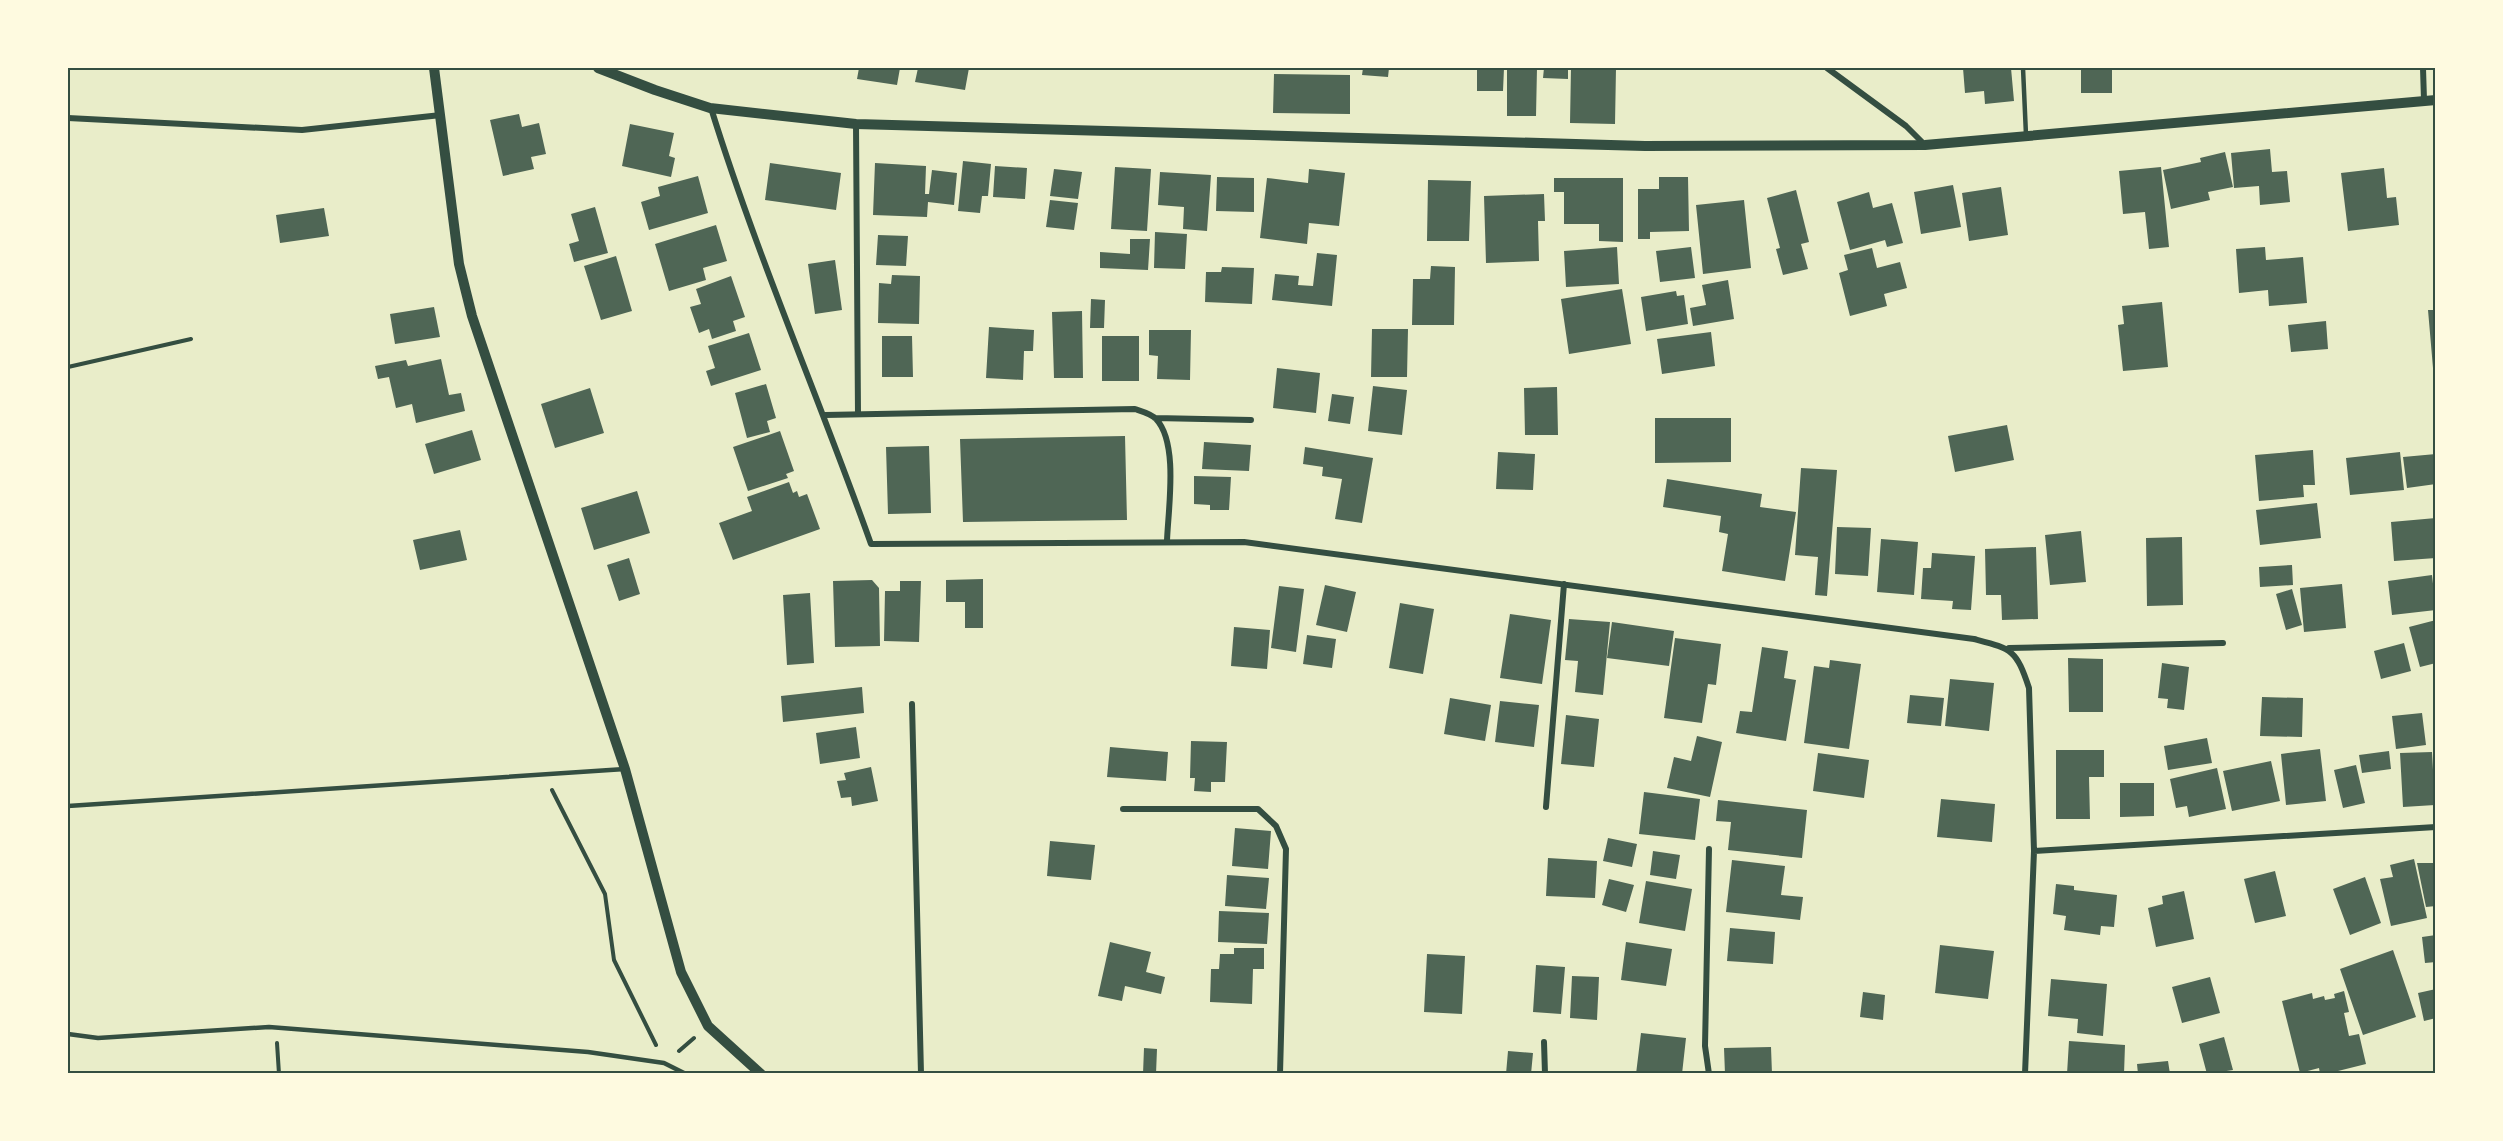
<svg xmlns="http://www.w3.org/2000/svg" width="2503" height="1141" font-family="'Golos Text',sans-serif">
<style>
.building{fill:#4f6655}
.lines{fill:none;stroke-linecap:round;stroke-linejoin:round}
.path{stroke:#344e41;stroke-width:4}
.service{stroke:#344e41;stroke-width:4.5}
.minor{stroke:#344e41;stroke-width:6}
.tertiary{stroke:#344e41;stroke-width:10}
.neatline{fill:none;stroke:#344e41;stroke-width:2}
</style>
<rect width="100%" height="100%" fill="#e9edc9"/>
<path class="building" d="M859 68H900L897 85 857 79Z
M918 68H969L965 90 915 82Z
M1363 68H1389L1388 77 1362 75Z
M1477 68H1504L1503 91H1477Z
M1507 68H1537L1536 116H1507Z
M1544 68H1568V79L1543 78Z
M1571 68H1616L1615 124 1570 123Z
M1963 68H2011L2014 101 1985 104 1984 91 1965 93Z
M2081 68H2112V93H2081Z
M1274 74 1350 75V114L1273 113Z
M519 114 522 127 539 123 546 154 531 157 534 169 503 176 490 120Z
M630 124 674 133 669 156 675 158 671 177 622 166Z
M2270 149 2272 172 2287 171 2290 202 2260 205 2259 186 2234 188 2231 153Z
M2225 152 2233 187 2208 192 2210 200 2171 209 2163 170 2201 162 2200 158Z
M963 161 991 164 988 196H982L980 213 958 211Z
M770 163 841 173 836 210 765 200Z
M875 163 926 166 925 194H929L932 170 957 173 954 205 928 202 927 217 873 215Z
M995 166 1027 168 1025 199 993 197Z
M1115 167 1151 169 1147 231 1111 229Z
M2161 167 2169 247 2149 249 2145 212 2123 214 2119 171Z
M2384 168 2387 198 2396 197 2399 225 2348 231 2341 173Z
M1054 169 1082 172 1078 199 1050 196Z
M1309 169 1345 173 1339 226 1309 223 1307 244 1260 238 1267 178 1308 183Z
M1160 172 1211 175 1207 231 1183 229 1184 207 1158 205Z
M698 176 708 213 649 230 641 202 660 196 658 187Z
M1217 177 1254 178V212L1216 211Z
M1659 177H1688L1689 231 1650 232V239H1638V189H1659Z
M1554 178H1623V242L1599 241V224H1564V192H1554Z
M1428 180 1471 181 1469 241H1427Z
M1953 185 1961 227 1921 234 1914 192Z
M2001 187 2008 235 1969 241 1962 193Z
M1796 190 1809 242 1801 244 1808 269 1783 275 1776 249 1780 248 1767 198Z
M1869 192 1873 208 1892 203 1903 243 1887 247 1885 240 1850 250 1837 202Z
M1544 194 1545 221H1538L1539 261 1486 263 1484 196Z
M1050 200 1078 203 1074 230 1046 227Z
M1744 200 1751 268 1703 274 1696 205Z
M595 207 608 253 574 262 569 244 579 241 571 214Z
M324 208 329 236 280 243 276 215Z
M716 225 727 261 703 268 706 280 669 291 655 244Z
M1155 232 1187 234 1185 269 1154 268Z
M878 235 908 236 906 266 876 265Z
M1130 239H1150L1148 270 1100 268V252L1130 254Z
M1617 247 1619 284 1566 287 1564 251Z
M1691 247 1695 278 1660 282 1656 251Z
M2265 247 2266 260 2303 257 2307 303 2269 306 2268 290 2239 293 2236 249Z
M1872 248 1877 268 1900 262 1907 288 1884 294 1887 306 1850 316 1839 273 1848 270 1844 255Z
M1317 253 1337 255 1332 306 1272 300 1275 274 1299 276 1298 285 1313 286Z
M616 256 632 311 601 320 584 266Z
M835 260 842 310 815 314 808 264Z
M1431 266 1455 267 1454 325H1412L1413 279H1430Z
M1222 267 1254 268 1252 304 1205 302 1206 272H1221Z
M892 275 920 276 919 324 878 323 879 283 891 284Z
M731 276 745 317 733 321 736 331 712 339 709 329 699 333 690 307 701 304 696 289Z
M1728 280 1734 319 1693 326 1690 308 1706 305 1702 285Z
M1622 289 1631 344 1569 354 1561 299Z
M1676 291 1677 296 1684 295 1688 324 1646 331 1641 297Z
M1091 299 1105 300 1104 328H1090Z
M2162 302 2168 367 2123 371 2118 325 2124 324 2122 306Z
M434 307 440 337 395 344 390 314Z
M2428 310H2436V368H2433Z
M1082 311 1083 378H1054L1052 312Z
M2326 321 2328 349 2291 352 2288 325Z
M989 327 1034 330 1033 351H1024L1023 380 986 378Z
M1372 329H1408L1407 377H1371Z
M1149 330H1191L1190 380 1157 379 1158 356 1149 355Z
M1711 332 1715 366 1662 374 1657 339Z
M749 333 761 370 711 386 706 371 715 368 708 346Z
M882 336H912L913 377H882Z
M1102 336H1139V381H1102Z
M441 359 449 395 461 393 465 411 416 423 412 404 396 408 389 377 378 379 375 366 406 360 408 366Z
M1277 368 1320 373 1316 413 1273 408Z
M766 384 776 418 767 421 770 432 747 438 735 393Z
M1373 386 1407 390 1402 435 1368 431Z
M1557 387 1558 435H1525L1524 388Z
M590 388 604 433 555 448 541 404Z
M1332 394 1354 397 1350 424 1328 421Z
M1655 418H1731V462L1655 463Z
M2007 425 2014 460 1955 472 1948 436Z
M472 430 481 460 434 474 425 444Z
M780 431 794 471 786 474 788 478 748 491 733 447Z
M1125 436 1127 520 963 522 960 439Z
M1204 442 1251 445 1249 471 1202 469Z
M929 446 931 513 888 514 886 447Z
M1305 447 1373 458 1362 523 1335 519 1342 479 1322 476 1323 467 1303 464Z
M2313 450 2315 485H2303L2304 497 2259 501 2255 455Z
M1498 452 1535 454 1533 490 1496 489Z
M2400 452 2404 490 2350 495 2346 458Z
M2436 454V484L2407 488 2403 457Z
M1801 468 1837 470 1827 596 1815 595 1818 557 1795 555Z
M1194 476 1231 477 1229 510H1210V505L1194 504Z
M1667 479 1762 494 1760 507 1796 512 1785 581 1722 571 1728 534 1719 532 1721 516 1663 507Z
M789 482 793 493 797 491 799 497 807 494 820 529 733 560 719 523 752 511 747 497Z
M637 491 650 533 594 550 581 508Z
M2317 503 2321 538 2260 545 2256 510Z
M2436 518V558L2394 561 2391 522Z
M1837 527 1871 528 1868 576 1835 574Z
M460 530 467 560 420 570 413 540Z
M2081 531 2086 582 2050 585 2045 535Z
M2182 537 2183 605 2147 606 2146 538Z
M1881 539 1918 542 1914 595 1877 592Z
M2036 547 2038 619 2002 620 2001 595H1986L1985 549Z
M1932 553 1975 556 1971 610 1952 609 1953 601 1921 599 1923 568H1931Z
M629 558 640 594 619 601 607 565Z
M2292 565 2293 585 2260 587 2259 567Z
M2432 575 2436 610 2392 615 2388 581Z
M983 579V628H965V602H946V580Z
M872 580 879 588 880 646 835 647 833 581Z
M900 581H921L919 642 884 641 885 591H900Z
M2342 584 2346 628 2304 632 2300 588Z
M1325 585 1356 592 1347 632 1316 625Z
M1279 586 1304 589 1296 652 1271 648Z
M2292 589 2302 625 2286 630 2276 594Z
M810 593 814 663 787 665 783 595Z
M1400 603 1434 609 1423 674 1389 668Z
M1510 614 1551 620 1542 684 1500 678Z
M1569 619 1610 622 1603 695 1575 692 1578 661 1565 660Z
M2436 620V663L2420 667 2409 627Z
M1612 622 1674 631 1669 666 1607 658Z
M1234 627 1270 630 1267 669 1231 666Z
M1307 635 1336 639 1332 668 1303 664Z
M1675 638 1721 644 1716 685 1708 684 1702 723 1664 718Z
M2404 643 2411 671 2381 679 2374 651Z
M1762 647 1788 651 1784 678 1796 680 1786 741 1736 733 1740 711 1752 712Z
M2068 658 2103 659V712H2069Z
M1830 660 1861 664 1849 749 1804 743 1814 666 1829 668Z
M2162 663 2189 667 2184 710 2167 708 2168 699 2158 698Z
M1950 679 1994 683 1989 731 1945 726Z
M862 687 864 713 783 722 781 696Z
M1910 695 1944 698 1941 726 1907 723Z
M2262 697 2303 698 2302 737 2260 736Z
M1450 698 1491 705 1485 741 1444 734Z
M1500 701 1539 705 1534 747 1495 742Z
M2422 713 2426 745 2396 749 2392 716Z
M1566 715 1599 719 1594 767 1561 764Z
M856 727 860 758 820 764 816 733Z
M1697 736 1722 742 1710 797 1667 788 1674 757 1691 761Z
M2207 738 2212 763 2168 770 2164 746Z
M1191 741 1227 742 1225 782H1211V792L1194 791 1195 778H1190Z
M1110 747 1168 752 1166 781 1107 777Z
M2320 749 2326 801 2286 805 2281 754Z
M2056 750H2104V777H2089L2090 819H2056Z
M2389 751 2391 769 2362 773 2359 755Z
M2432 752 2435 805 2403 807 2400 753Z
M1818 753 1869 760 1864 798 1813 791Z
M2271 761 2280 801 2232 811 2223 771Z
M2356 765 2365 803 2343 808 2334 770Z
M871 767 878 801 852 806 851 797 841 798 837 781 846 780 844 773Z
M2217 768 2226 809 2189 817 2187 806 2176 808 2170 779Z
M2120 783H2154V816L2120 817Z
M1644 792 1700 799 1695 840 1639 834Z
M1941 799 1995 804 1992 842 1937 837Z
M1718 800 1807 810 1802 858 1728 850 1731 822 1716 821Z
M1235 828 1271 831 1268 869 1232 866Z
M1608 838 1637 844 1632 867 1603 861Z
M1050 841 1095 845 1091 880 1047 876Z
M1653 851 1680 855 1676 879 1650 875Z
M1548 858 1597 861 1595 898 1546 896Z
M2414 859 2427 918 2391 926 2380 879 2393 877 2390 865Z
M1732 860 1785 866 1781 895 1803 897 1800 920 1726 912Z
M2417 863H2436V906L2426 907Z
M2275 871 2286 916 2255 923 2244 879Z
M1227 875 1269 878 1266 909 1225 906Z
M2365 877 2381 923 2350 935 2333 889Z
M1609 879 1634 885 1626 912 1602 905Z
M1646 881 1692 889 1685 931 1639 923Z
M2056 884 2074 886V890L2117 895 2114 927 2101 926 2100 935 2064 930 2066 916 2053 914Z
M2184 891 2194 939 2156 947 2148 908 2163 904 2162 896Z
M1219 911 1269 913 1267 944 1218 942Z
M1730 928 1775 932 1773 964 1727 961Z
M2436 935V962L2425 963 2422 937Z
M1110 942 1151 952 1146 972 1165 977 1161 994 1125 986 1122 1001 1098 996Z
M1626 942 1672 949 1666 986 1621 980Z
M1940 945 1994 951 1988 999 1935 993Z
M1234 948H1264V969H1253L1252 1004 1210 1002 1211 969H1219L1220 954H1234Z
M2393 950 2416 1017 2363 1035 2340 969Z
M1427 954 1465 956 1462 1014 1424 1012Z
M1536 965 1565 967 1561 1014 1533 1012Z
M1572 976 1599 977 1597 1020 1570 1018Z
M2210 977 2220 1013 2182 1023 2172 987Z
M2051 979 2107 984 2103 1036 2077 1033 2078 1019 2048 1016Z
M2436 989V1018L2424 1021 2418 993Z
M2344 991 2349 1012 2344 1013 2349 1036 2359 1034 2366 1064 2326 1074H2320L2319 1068 2300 1073 2282 1001 2312 993 2313 999 2324 996 2325 1000 2335 998 2334 994Z
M1863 992 1885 995 1883 1020 1860 1017Z
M1641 1033 1686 1038 1682 1074H1636Z
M2224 1037 2233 1070 2207 1074 2199 1044Z
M2069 1041 2125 1045 2124 1074H2067Z
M1771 1047 1772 1074H1725L1724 1048Z
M1144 1048 1157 1049 1156 1074H1143Z
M1508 1051 1533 1053 1531 1074H1506Z
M2168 1061 2170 1074H2138L2137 1064Z"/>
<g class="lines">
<path class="path" d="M68 367 191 339
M552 790 605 894 614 960 656 1045
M277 1043 279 1074
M679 1051 694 1038"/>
<path class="service" d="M2023 68 2026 135
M68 806 625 769
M68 1034 98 1038 269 1027 588 1052 664 1063 686 1074"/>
<path class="minor" d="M1827 68 1906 126 1925 145
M2423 68 2424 100
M711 108C757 256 819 398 871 544L1244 542 1974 639C2012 649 2016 649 2029 688L2034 851 2025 1074
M68 118 302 130 441 115
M856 124 858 414
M825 415 1135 409C1141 411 1152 414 1156 419 1179 443 1168 510 1167 541
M1155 418 1251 420
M2009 648 2223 643
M912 704 921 1074
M1546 807 1564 584
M1123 809H1258L1276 826 1286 849 1280 1074
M1709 849 1705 1046 1709 1074
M2034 851 2436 827
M1544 1042 1545 1074"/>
<path class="tertiary" d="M434 68 459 264 472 316 625 769 681 972 708 1026 761 1074
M598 68 655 90 710 108 856 124 1645 146 1925 145 2436 100"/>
</g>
<rect width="2503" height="1141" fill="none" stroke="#fefae0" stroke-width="138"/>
<rect x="69" y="69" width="2365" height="1003" class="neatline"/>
</svg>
